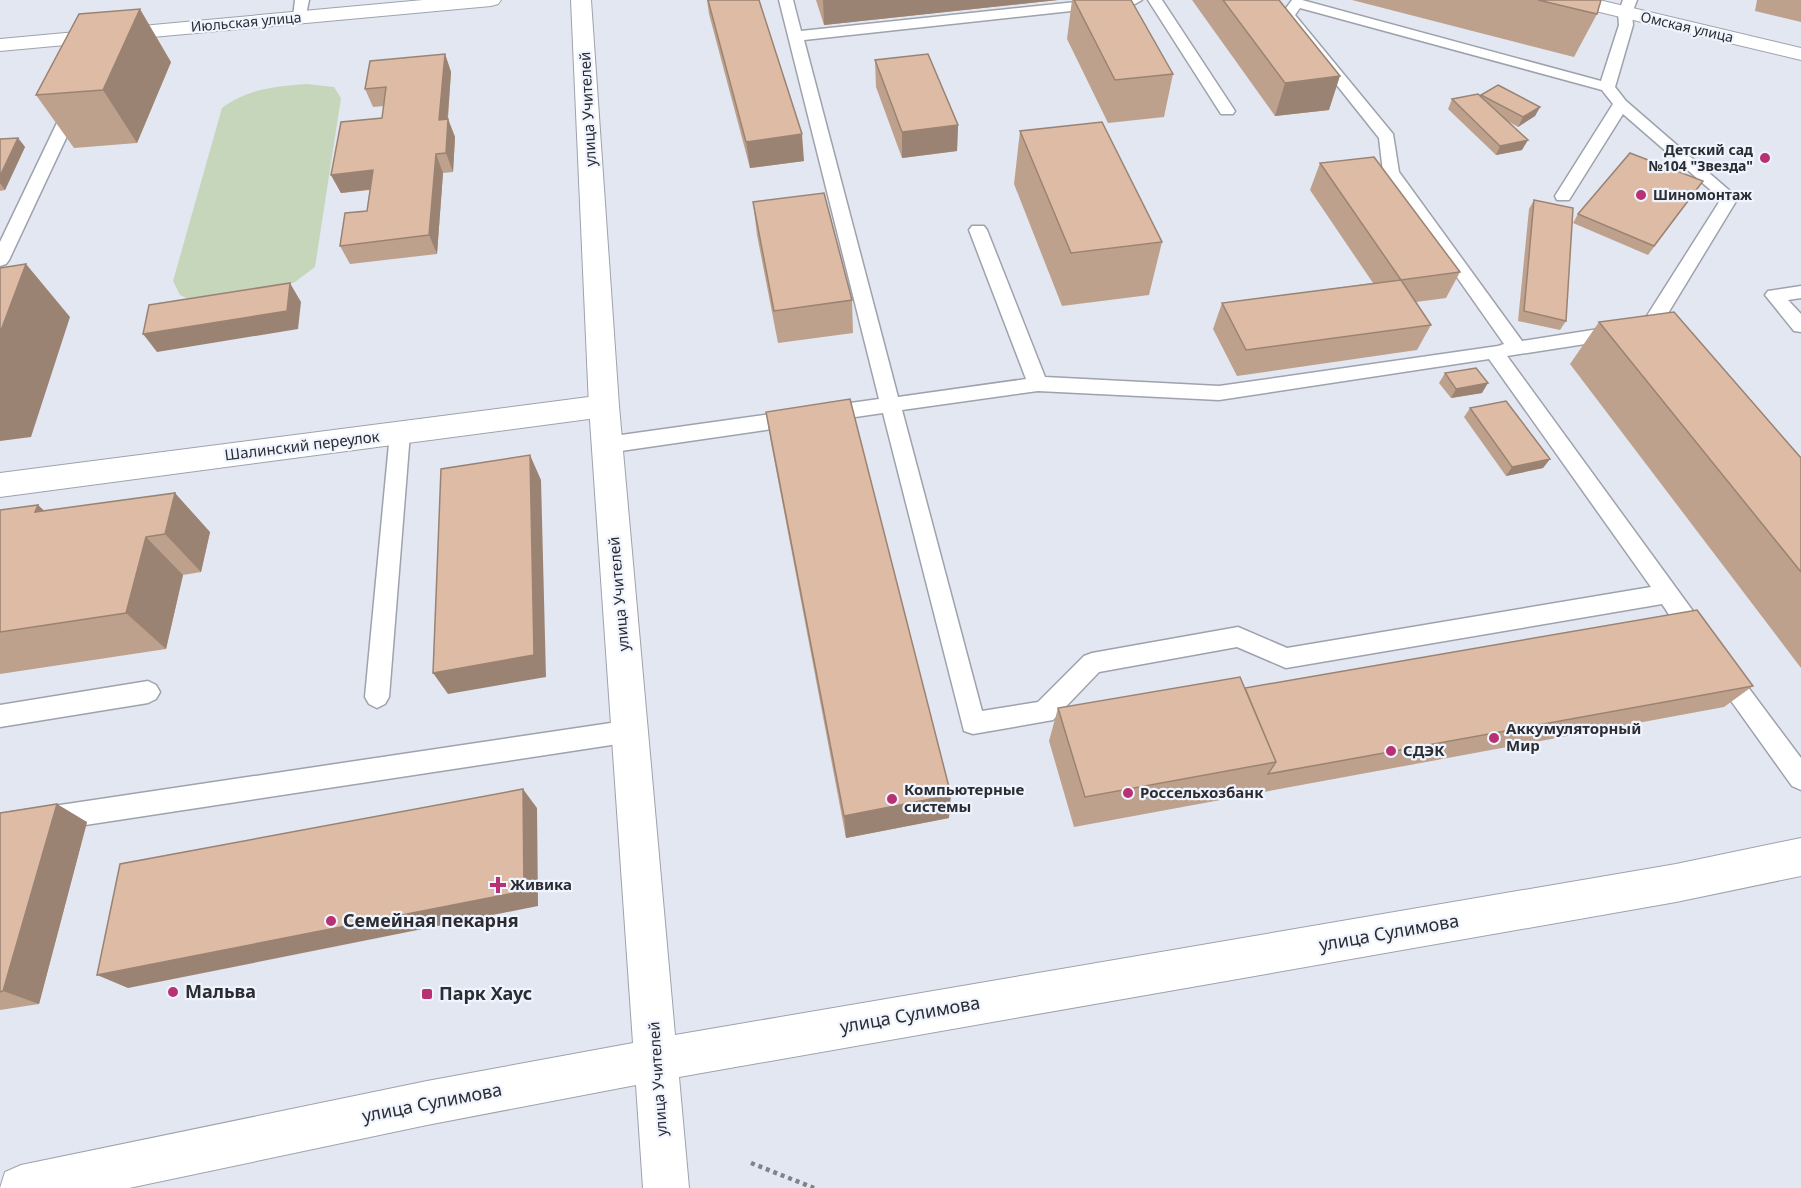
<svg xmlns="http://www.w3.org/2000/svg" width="1801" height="1188" font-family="'Noto Sans',sans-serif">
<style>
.green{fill:#c6d6bb}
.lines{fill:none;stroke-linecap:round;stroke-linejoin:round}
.lane-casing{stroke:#9ea2ac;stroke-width:3}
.street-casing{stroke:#9ea2ac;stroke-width:2}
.secondary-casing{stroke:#9ea2ac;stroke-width:2}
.path{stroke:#7f8289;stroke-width:4.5;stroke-dasharray:4 4;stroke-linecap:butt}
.lane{fill:#fff;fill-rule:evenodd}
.street{fill:#fff;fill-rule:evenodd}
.secondary{fill:#fff;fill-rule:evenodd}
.wall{fill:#bea18d}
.shaded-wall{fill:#9b8373}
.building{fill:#ddbba4;stroke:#9b8373;stroke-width:1.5}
.poi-dot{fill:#b83172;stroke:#eff4ff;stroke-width:2}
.labels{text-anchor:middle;stroke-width:4.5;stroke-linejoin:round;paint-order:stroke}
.far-street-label{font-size:14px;fill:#2c2d31;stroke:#eff4ff}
.far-poi-label{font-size:14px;font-weight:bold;fill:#2c2d31;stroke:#eff4ff;text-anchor:end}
.street-label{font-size:15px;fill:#2c2d31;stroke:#eff4ff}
.poi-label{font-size:15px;font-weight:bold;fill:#2c2d31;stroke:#eff4ff;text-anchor:start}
.near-poi-label{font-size:18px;font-weight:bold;fill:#2c2d31;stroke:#eff4ff;text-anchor:start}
.near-street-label{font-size:18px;fill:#2c2d31;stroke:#eff4ff}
</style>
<rect width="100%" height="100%" fill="#e2e7f2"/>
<path class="green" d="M307 84 334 87 341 98 315 267 295 282 259 298 195 302 180 295 173 281 222 108C247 89 276 86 307 84Z"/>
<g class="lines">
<defs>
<path id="lane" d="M295 0H309L305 20 300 21 293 17Z
M779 0H793L801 31 1095 0H1142L1135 4 804 40 898 397 1026 379 969 230 972 226H984L987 230 1045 377 1219 386 1498 346 1504 344 1383 172 1379 138 1281 15 1292 0H1302L1601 81 1619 25 1618 13 1623 0H1637L1632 13 1633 25 1615 87 1626 101 1738 198 1656 333 1507 356 1706 629 1710 636 1706 643C1686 650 1673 619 1662 604L1286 668 1237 647 1099 672 1053 720 973 734 964 731 883 413 607 453 600 450 597 445 600 440 607 437 879 399ZM1300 8 1602 90 1613 104 1555 196 1557 200H1569L1623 114 1721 199 1643 322 1522 341 1399 172 1393 134 1295 15ZM1489 359 1651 587 1287 648 1238 627 1092 653 1084 656 1038 702 982 711 902 410 1038 391 1219 400Z
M1148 0H1162L1235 111 1233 114H1221Z
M74 99 82 104 9 260 6 264 0 266V242L66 104Z
M1801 286V298L1788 300 1801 314V332L1794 331 1765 295 1768 291Z
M400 425 407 428 410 433 389 697 385 704 377 708 369 704 365 697 390 433 393 428Z
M1722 660 1730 663 1801 758V790L1792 786 1714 677 1710 670 1714 663Z
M148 681 156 685 160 692 156 699 148 703 0 727V705Z
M631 720 640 723 643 731 640 739 631 742 0 838V814Z"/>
<path id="street" d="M423 0H501L498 4 491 6 0 51V39Z
M604 395 614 399 619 406 614 413 604 417 0 497V473Z"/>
<path id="secondary" d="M571 0H591L619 406 675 1035 1676 864 1801 838V876L1676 902 679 1077 689 1188H643L636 1085 427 1125 129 1188H0L5 1172 21 1165 427 1081 633 1043 589 406Z
M1563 0H1599L1801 48V60L1566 4Z"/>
</defs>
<use href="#lane" class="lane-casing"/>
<use href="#street" class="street-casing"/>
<use href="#secondary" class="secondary-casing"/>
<path class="path" d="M751 1163 814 1188"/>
<use href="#lane" class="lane"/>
<use href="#street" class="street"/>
<use href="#secondary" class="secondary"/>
</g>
<path class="wall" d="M707 0H708L804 161 750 168 709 14Z
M816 0H1058L824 25Z
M1072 0H1131L1173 74 1164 117 1108 123 1067 39Z
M1192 0H1279L1329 110 1275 116Z
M1352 0H1601L1597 14 1574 57Z
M1757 0H1801V22L1755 11Z
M445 54 451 72 448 119 455 137 453 172 443 173 437 254 350 264 340 246 367 211 370 190 341 193 331 175 382 118 384 106 373 107 365 89Z
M875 60 958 125 957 151 902 158 876 87Z
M171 62 137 143 74 148 36 95Z
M1481 95 1540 107 1535 116 1518 127 1506 120 1522 150 1496 155 1448 109 1452 99 1481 97Z
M1020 131 1162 242 1149 295 1062 306 1014 184Z
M18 138 25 147 5 190 0 191V139Z
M1320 163 1460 272 1446 298 1416 302 1431 325 1417 350 1237 376 1213 329 1222 303 1373 283 1310 190Z
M1703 181 1648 255 1573 223 1578 214Z
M1534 200 1566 321 1560 330 1518 321 1529 209Z
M753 202 852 300 853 333 778 343 757 235Z
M1599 322 1801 458V668L1570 364Z
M1445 373 1482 393 1451 398 1439 383Z
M1470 408 1550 459 1543 468 1506 476 1464 417Z
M766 412 949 818 846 838 771 443Z
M0 510 45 511 210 532 201 572 183 575 166 649 0 674Z
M1753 686 1724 707 1074 827 1049 741 1058 708 1245 688Z
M0 813 87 822 39 1004 0 1010Z"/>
<path class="shaded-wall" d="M823 0H1058L824 25Z
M140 9 171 62 137 143 103 90Z
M445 54 451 72 446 139 439 120Z
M1340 76 1329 110 1275 116 1285 83Z
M1540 107 1535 116 1518 127 1523 117Z
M448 119 455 137 453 172 446 153Z
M958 125 957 151 902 158V132Z
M802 134 804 161 750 168 746 142Z
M18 138 25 147 5 190 0 183V176Z
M1528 140 1522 150 1496 155 1500 146Z
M436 154 443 173 437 254 429 235Z
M373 170 381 188 341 193 331 175Z
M26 264 70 317 31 437 0 441V333Z
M290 283 301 302 298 329 157 352 143 334Z
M1488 383 1482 393 1451 398 1456 389Z
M530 455 541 480 546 677 448 694 433 673Z
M1550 459 1543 468 1506 476 1512 467Z
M175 493 210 532 201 572 165 534Z
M38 505 79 543 35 512Z
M146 537 183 575 166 649 126 613Z
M523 789 537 808 538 906 128 988 97 975Z
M951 795 949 818 846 838 844 816Z
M57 804 87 822 39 1004 3 991Z"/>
<path class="building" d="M708 0H759L802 134 746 142Z
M1074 0H1131L1173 74 1115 80Z
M1223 0H1279L1340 76 1285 83Z
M1538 0H1601L1597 14Z
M140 9 103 90 36 95 79 14Z
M445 54 439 120 448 119 446 153 436 154 429 235 340 246 345 213 367 211 373 170 331 175 341 122 382 118 386 87 365 89 370 61Z
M928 54 958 125 902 132 875 60Z
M1498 85 1540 107 1523 117 1481 95Z
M1478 94 1528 140 1500 146 1452 99Z
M1102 122 1162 242 1071 253 1020 131Z
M18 138 0 176V139Z
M1630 153 1703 181 1654 246 1578 214Z
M1374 157 1460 272 1401 280 1320 163Z
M824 193 852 300 774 311 753 202Z
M1534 200 1573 208 1566 321 1524 311Z
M26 264 0 333V268Z
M1401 280 1431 325 1246 350 1222 303Z
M290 283 287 311 143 334 149 305Z
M1674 312 1801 458V572L1599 322Z
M1476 368 1488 383 1456 389 1445 373Z
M850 399 951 795 844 816 766 412Z
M1506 401 1550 459 1512 467 1470 408Z
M530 455 534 655 433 673 441 469Z
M175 493 165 534 146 537 126 613 0 632V510L38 505 35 512Z
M1697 610 1753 686 1268 774 1276 762 1245 688Z
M1240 677 1276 762 1085 797 1058 708Z
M523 789 524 891 97 975 120 864Z
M57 804 3 991 0 992V813Z"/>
<g class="poi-dot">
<circle cx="1765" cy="158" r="6"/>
<circle cx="1641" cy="195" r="6"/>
<circle cx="1494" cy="738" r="6"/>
<circle cx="1391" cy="751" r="6"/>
<circle cx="1128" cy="793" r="6"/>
<circle cx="892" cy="799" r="6"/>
<path d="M495 876h6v6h6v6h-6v6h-6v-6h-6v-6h6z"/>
<circle cx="331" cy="921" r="6"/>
<circle cx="173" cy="992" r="6"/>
<rect x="421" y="988" width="12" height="12" rx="3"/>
</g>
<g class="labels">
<g class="far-street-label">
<text transform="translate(246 22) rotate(-5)" y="5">Июльская улица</text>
<text transform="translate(1687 27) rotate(13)" y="5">Омская улица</text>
</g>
<g class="far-poi-label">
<text x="1753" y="155">Детский сад<tspan x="1753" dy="16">№104 "Звезда"</tspan></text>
<text x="1653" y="200" text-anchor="start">Шиномонтаж</text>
</g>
<g class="street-label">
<text transform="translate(588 109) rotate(-93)" y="5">улица Учителей</text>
<text transform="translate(302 446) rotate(-7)" y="5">Шалинский переулок</text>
<text transform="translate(619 594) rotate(-95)" y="5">улица Учителей</text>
<text transform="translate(658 1079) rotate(-94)" y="5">улица Учителей</text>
</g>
<g class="poi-label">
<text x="1506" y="734">Аккумуляторный<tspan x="1506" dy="17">Мир</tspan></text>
<text x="1403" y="756">СДЭК</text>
<text x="904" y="795">Компьютерные<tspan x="904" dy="17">системы</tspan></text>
<text x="1140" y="798">Россельхозбанк</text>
<text x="510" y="890">Живика</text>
</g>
<g class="near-poi-label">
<text x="343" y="927">Семейная пекарня</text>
<text x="185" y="998">Мальва</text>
<text x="439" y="1000">Парк Хаус</text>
</g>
<g class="near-street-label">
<text transform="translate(1389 933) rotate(-10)" y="6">улица Сулимова</text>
<text transform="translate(910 1015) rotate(-10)" y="6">улица Сулимова</text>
<text transform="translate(432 1103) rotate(-11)" y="6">улица Сулимова</text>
</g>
</g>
</svg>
